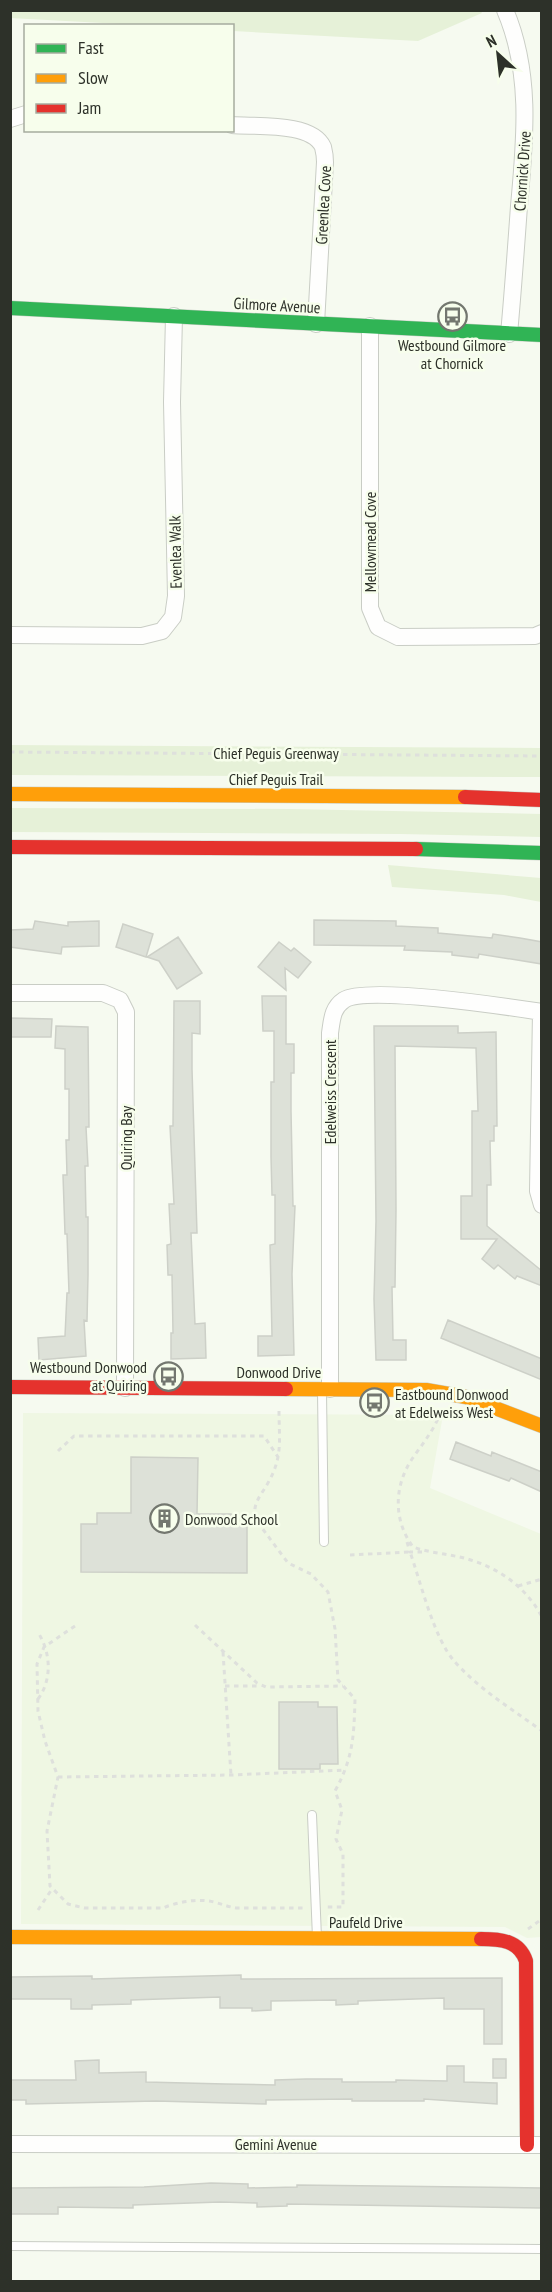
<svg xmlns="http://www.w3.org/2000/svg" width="552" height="2292" font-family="'PT Sans Narrow',sans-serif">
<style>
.built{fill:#eff7e3}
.green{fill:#e6f1d8}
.building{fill:#dde1d8;stroke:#cdd0c8;stroke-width:1.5}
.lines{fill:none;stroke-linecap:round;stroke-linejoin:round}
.lane-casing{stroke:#c9cdc5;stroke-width:10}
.street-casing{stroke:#c9cdc5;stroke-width:18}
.fast-casing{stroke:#c9cdc5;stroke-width:15}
.slow-casing{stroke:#c9cdc5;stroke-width:15}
.jam-casing{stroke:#c9cdc5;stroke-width:15}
.path{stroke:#dee0dc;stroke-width:3;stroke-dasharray:4.5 4.5;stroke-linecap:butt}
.lane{stroke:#fefefd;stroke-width:8}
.street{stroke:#fefefd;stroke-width:16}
.fast{stroke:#30b455;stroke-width:14}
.slow{stroke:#ff9f0a;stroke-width:14}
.jam{stroke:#e5322d;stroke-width:14}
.labels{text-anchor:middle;stroke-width:5;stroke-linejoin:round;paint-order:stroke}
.street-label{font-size:16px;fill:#2d3129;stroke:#f7feec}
.poi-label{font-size:16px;fill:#2d3129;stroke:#f7feec;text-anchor:start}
</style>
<rect width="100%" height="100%" fill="#f6faf0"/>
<path class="built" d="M23 1413 443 1415 430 1488 541 1534V1937L527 1938 505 1927 21 1924Z"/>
<path class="green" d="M480 10 482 13 418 41 233 31 232 26 140 25 10 18 11 10Z
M11 745 541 748V777L11 775Z
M11 808 289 809 542 814 541 837 400 834 11 832Z
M388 865 541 878V902L504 895 392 887Z"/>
<path class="building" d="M314 920 396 921V926L438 928V933L492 938 493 934 520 938 542 942V964L479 954 478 958 452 955V952L404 950 405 946 314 945Z
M35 921 68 926V922L99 921V946L62 947 61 954 10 947V930L33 929Z
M123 924 153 934 146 957 116 947Z
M178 937 202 973 177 989 159 961 147 957Z
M279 942 291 951 294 948 311 962 298 978 285 968 286 990 258 967Z
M262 996H286V1044H294V1073H291V1111L293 1206H295L292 1274 294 1355 258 1356V1336H272L270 1245 275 1244V1195H272L271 1157V1082H274V1031H263Z
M174 1001H200V1034L192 1033V1069L197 1233H191L195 1324 205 1323 206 1358 171 1359V1333H173L172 1275H168L167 1245 171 1244 169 1204H174L170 1126H173Z
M10 1018 52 1019 51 1037H10Z
M56 1026 88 1027 89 1127H86L88 1166H85L86 1217H88V1275L87 1321 84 1320 86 1356 39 1360 38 1338 65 1336 67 1293H69L67 1234H65L63 1175H67L66 1140H69V1089H65V1049L55 1048Z
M374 1026H458V1033L496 1032 497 1126H494V1141H490L491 1185H487V1226L542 1271V1286L517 1276 515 1279 498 1265 494 1269 482 1259 497 1239H461V1196H472V1111H478L476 1048 395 1046 396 1210 395 1287H392L393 1340H406V1360H376L374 1299 376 1221Z
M448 1320 542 1359V1380L441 1338Z
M456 1442 491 1456 492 1452 542 1472V1492L511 1478 509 1481 450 1459Z
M131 1457 198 1458 197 1514H231V1525H247V1573L81 1572V1524H97V1513H131Z
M279 1702H318V1707H337L338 1764H320V1769H279Z
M241 1975V1979L502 1978V2044H484V2009H444V1998L358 2001V2004L336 2005V2000L271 2001V2010L252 2011V2008H220V1997L131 2000V2004L92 2005V2009H71V1999H10V1977L92 1976V1979Z
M493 2059H506V2078H493Z
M99 2060V2073L146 2072V2082L225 2084 275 2085V2080L306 2079H342V2082H396V2080L447 2081V2066H464V2082L497 2083V2104L424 2099V2101H352V2099L266 2100V2104L156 2101 26 2104V2100H10V2080H76L75 2061Z
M211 2183 248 2184V2188L297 2187V2185L542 2188V2208L287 2204V2206L257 2207V2203L220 2202 133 2205V2208L58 2207V2214H10V2188L144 2187Z"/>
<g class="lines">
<defs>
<path id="lane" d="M322 1392 324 1542
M312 1815 317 1938
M10 2246 542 2249"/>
<path id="street" d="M505 10C532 73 525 140 519 206 516 248 513 291 509 334
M10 119 26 114
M232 125C256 127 312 122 323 147 324 151 325 157 325 162L316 324
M370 326V608L378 627 398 637 535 636 542 633
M10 635 142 636 162 631 173 617 176 596 172 402 174 316
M10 993H103L120 1000 126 1012 125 1388
M541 1012 538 1191 542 1205
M330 1389V1033C332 1020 332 1008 344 1000 366 985 509 1007 542 1012
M10 2144 542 2145"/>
<path id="fast" d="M10 308 542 335
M416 849 542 853"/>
<path id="slow" d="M10 794 465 797
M286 1389 426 1390 466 1397 542 1426
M10 1937 481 1939"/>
<path id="jam" d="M465 797 542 800
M10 847 416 849
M10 1387 286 1389
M481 1939C500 1939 519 1940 526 1961L527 2145"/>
</defs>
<use href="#lane" class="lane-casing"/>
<use href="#street" class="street-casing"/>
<use href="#fast" class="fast-casing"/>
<use href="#slow" class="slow-casing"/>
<use href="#jam" class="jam-casing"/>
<path class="path" d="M10 752 542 756
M279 1411C279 1438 283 1456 269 1481 262 1495 251 1503 256 1520L288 1563 311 1574 328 1592 335 1629 338 1680 355 1699C354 1737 353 1758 335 1791L342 1810 336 1839 343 1854V1907H327
M441 1411C435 1429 423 1443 412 1459 394 1486 393 1520 413 1547 433 1554 454 1554 474 1561 503 1571 527 1589 542 1617
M58 1451 74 1436H264L278 1457
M407 1542 410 1552H422
M350 1555 410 1552C421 1583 434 1639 455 1662 480 1690 512 1709 542 1731
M518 1586 542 1579
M195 1625 257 1683 266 1687 343 1686
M75 1626 44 1647 37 1664 38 1711 45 1741 58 1777 47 1831 50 1886 68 1904 84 1908H163C177 1902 198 1898 214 1902 222 1904 228 1907 237 1908H306
M223 1652 231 1775
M225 1686H259
M38 1699C52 1680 51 1654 39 1634
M58 1777 231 1775 346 1770
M38 1910 52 1889
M528 1929 542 1919"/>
<use href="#lane" class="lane"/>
<use href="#street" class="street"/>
<use href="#fast" class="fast"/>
<use href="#slow" class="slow"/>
<use href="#jam" class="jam"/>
</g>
<defs>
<symbol id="bus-ring" viewBox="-11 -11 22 22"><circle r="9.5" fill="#f7feec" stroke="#73776f" stroke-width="1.5"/><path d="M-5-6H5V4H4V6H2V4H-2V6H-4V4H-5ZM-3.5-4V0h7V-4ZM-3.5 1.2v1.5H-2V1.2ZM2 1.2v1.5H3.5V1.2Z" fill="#73776f"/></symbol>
<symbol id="building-ring" viewBox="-11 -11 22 22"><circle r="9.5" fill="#f7feec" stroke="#73776f" stroke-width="1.5"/><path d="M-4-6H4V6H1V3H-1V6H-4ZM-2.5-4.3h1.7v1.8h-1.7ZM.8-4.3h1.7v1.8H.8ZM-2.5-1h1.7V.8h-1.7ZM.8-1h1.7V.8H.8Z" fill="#73776f"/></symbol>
</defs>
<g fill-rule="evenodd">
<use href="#bus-ring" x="436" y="300" width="33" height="33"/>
<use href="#bus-ring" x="152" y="1360" width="33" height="33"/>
<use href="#bus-ring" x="358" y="1386" width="33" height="33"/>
<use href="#building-ring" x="148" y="1502" width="33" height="33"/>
</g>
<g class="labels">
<g class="street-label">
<text transform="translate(522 171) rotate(-86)" y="6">Chornick Drive</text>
<text transform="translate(323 205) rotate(-87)" y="6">Greenlea Cove</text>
<text transform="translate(277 305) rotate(3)" y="6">Gilmore Avenue</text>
<text transform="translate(370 542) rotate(-90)" y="6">Mellowmead Cove</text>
<text transform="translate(175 552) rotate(-91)" y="6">Evenlea Walk</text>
<text x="276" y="759">Chief Peguis Greenway</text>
<text x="276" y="785">Chief Peguis Trail</text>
<text transform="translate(330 1092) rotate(-90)" y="6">Edelweiss Crescent</text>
<text transform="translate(126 1138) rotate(-90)" y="6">Quiring Bay</text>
<text x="279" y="1378">Donwood Drive</text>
<text x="366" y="1928">Paufeld Drive</text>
<text x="276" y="2150">Gemini Avenue</text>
</g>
<g class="poi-label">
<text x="452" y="351" text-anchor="middle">Westbound Gilmore<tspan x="452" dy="18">at Chornick</tspan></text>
<text x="147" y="1373" text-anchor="end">Westbound Donwood<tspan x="147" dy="18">at Quiring</tspan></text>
<text x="395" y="1400">Eastbound Donwood<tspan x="395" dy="18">at Edelweiss West</tspan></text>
<text x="185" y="1525">Donwood School</text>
</g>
</g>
<rect width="552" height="2292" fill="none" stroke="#2d3129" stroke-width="24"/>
<rect x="24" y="24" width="210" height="108" fill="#f7feec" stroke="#a6ac9e" stroke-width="1.5"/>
<rect x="36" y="44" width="30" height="9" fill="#30b455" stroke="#a6ac9e" stroke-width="1.5"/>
<text x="78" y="54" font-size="18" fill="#2d3129">Fast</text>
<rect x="36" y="74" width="30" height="9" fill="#ff9f0a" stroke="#a6ac9e" stroke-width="1.5"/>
<text x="78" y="84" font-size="18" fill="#2d3129">Slow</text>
<rect x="36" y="104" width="30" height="9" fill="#e5322d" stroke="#a6ac9e" stroke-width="1.5"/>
<text x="78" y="114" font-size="18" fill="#2d3129">Jam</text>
<g transform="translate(498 54) rotate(333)" stroke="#f7feec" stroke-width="4.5" paint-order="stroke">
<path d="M0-4.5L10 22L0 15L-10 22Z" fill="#2d3129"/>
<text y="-9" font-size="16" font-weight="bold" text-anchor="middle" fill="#2d3129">N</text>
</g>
</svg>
